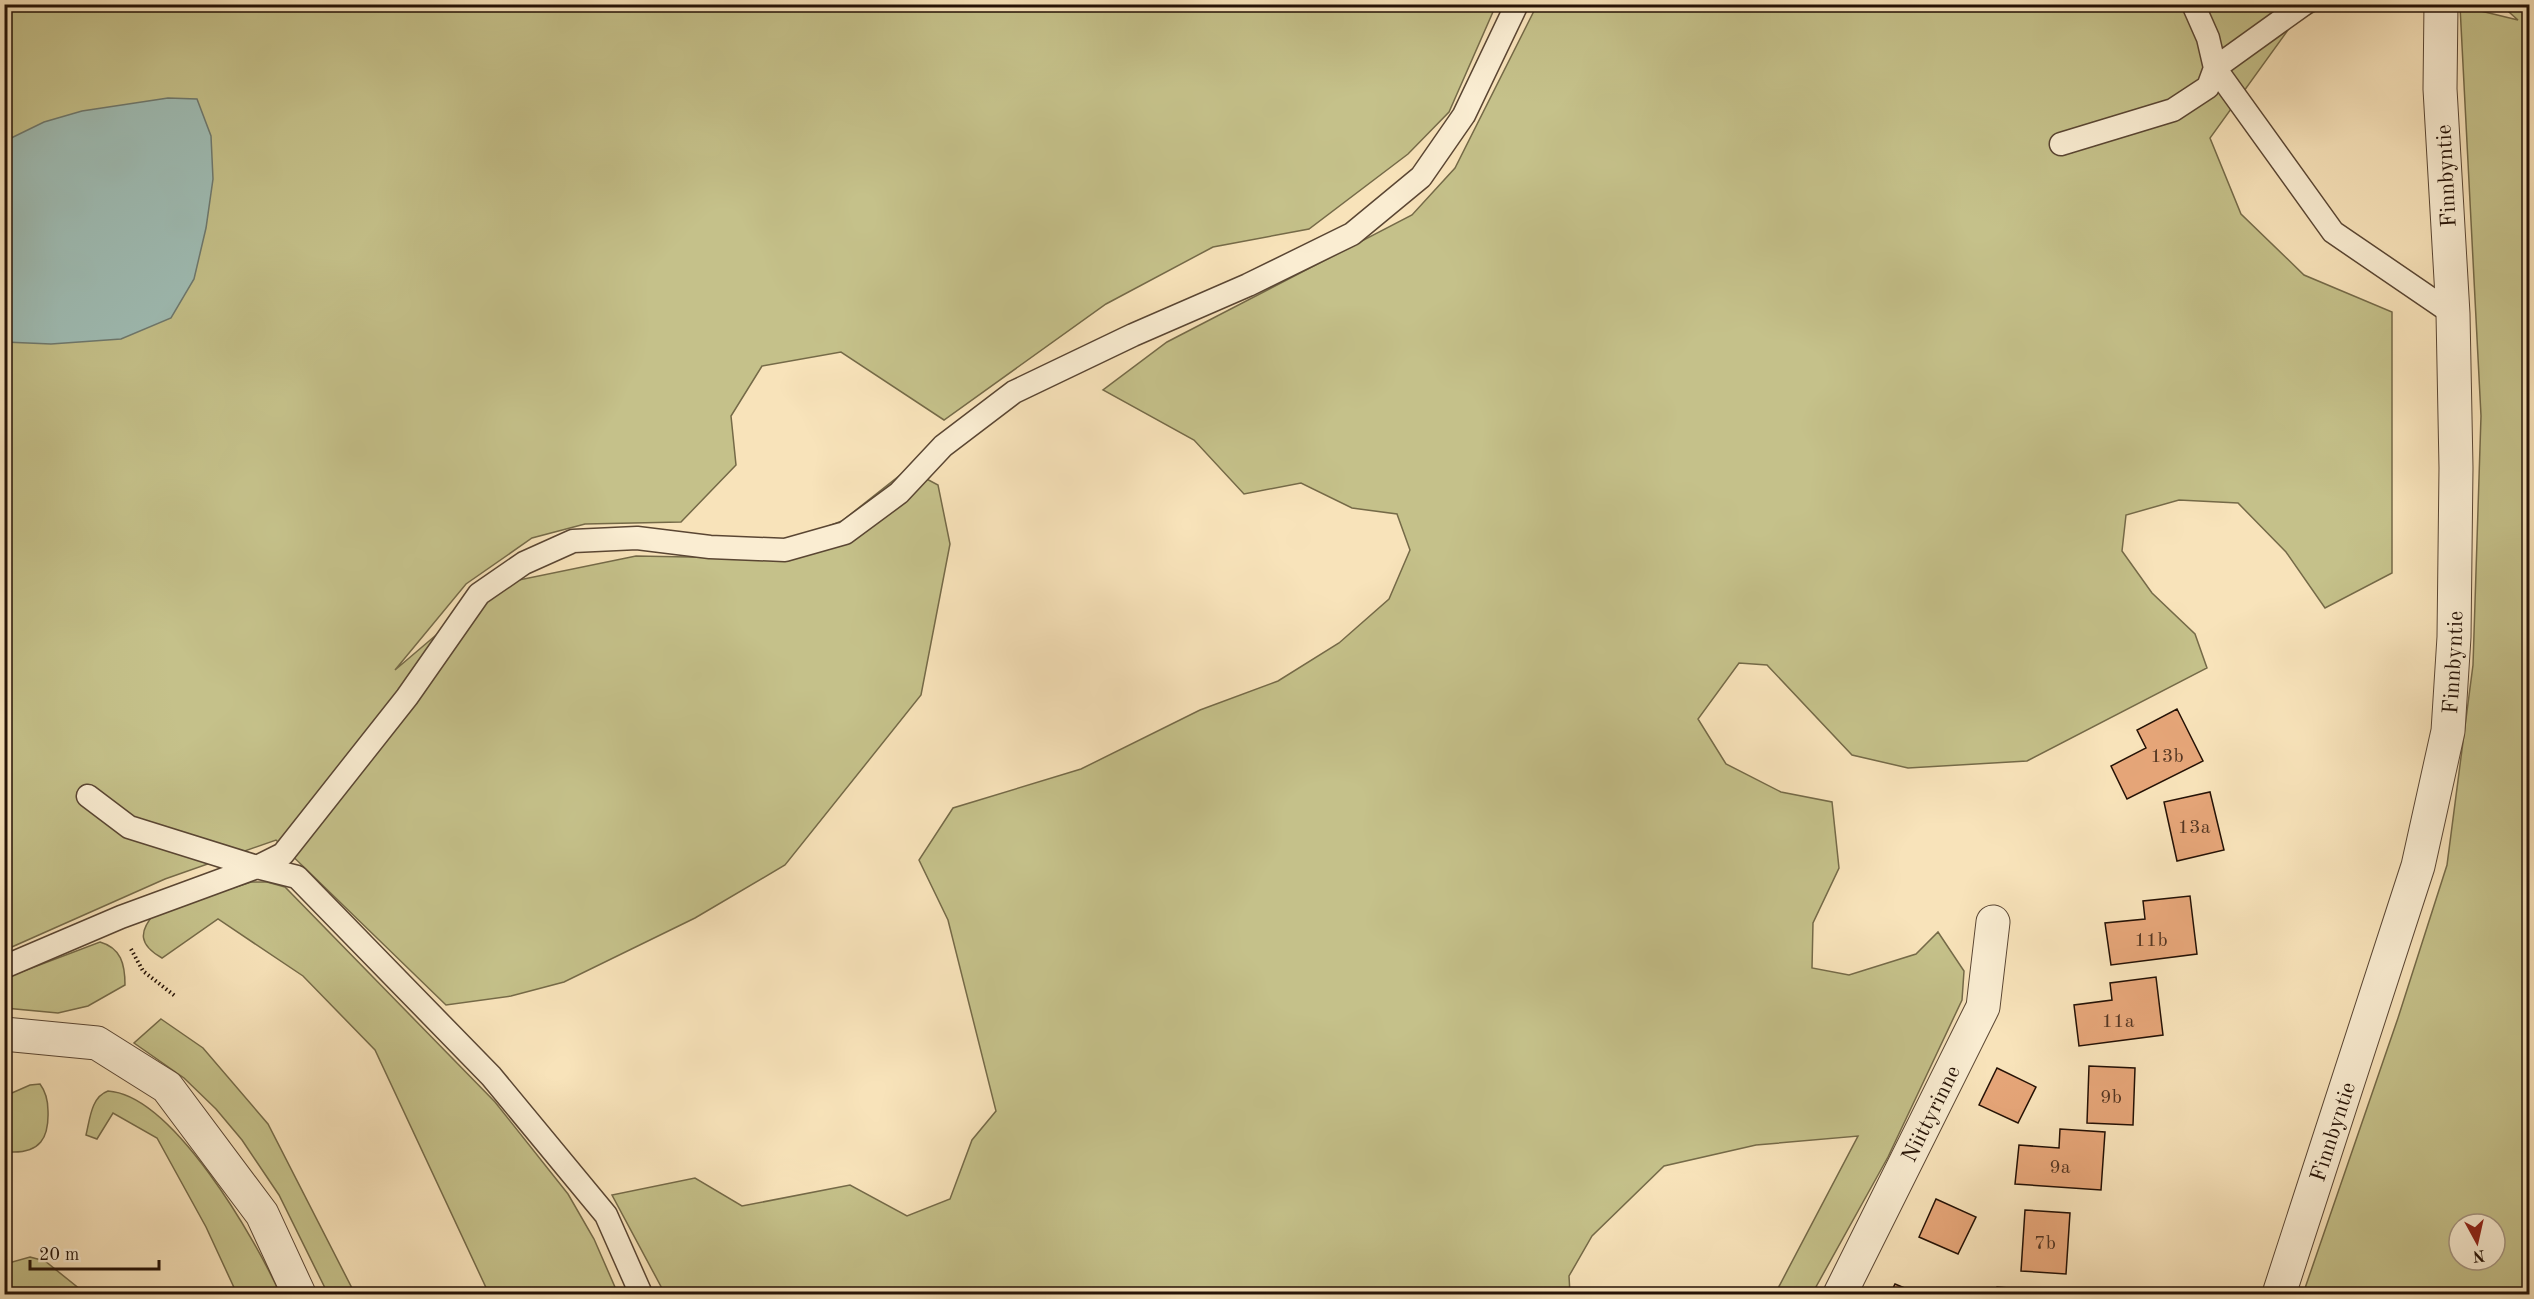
<svg xmlns="http://www.w3.org/2000/svg" width="2534" height="1299" font-family="'Old Standard TT',serif">
<style>
.green{fill:#c5c18a;stroke:#756a48;stroke-width:1.5;fill-rule:evenodd}
.water{fill:#9fbdb5;stroke:#6e796f;stroke-width:1.5}
.building{fill:#e6a679;stroke:#251206;stroke-width:1.5}
.lines{fill:none;stroke-linecap:round;stroke-linejoin:round}
.lane-casing{stroke:#5a4633;stroke-width:25}
.street-casing{stroke:#5a4633;stroke-width:35}
.path{stroke:#251206;stroke-width:4;stroke-dasharray:1.5 3;stroke-linecap:butt}
.lane{stroke:#faedd2;stroke-width:22}
.street{stroke:#faedd2;stroke-width:33}
.labels{text-anchor:middle;stroke-width:6;stroke-linejoin:round;paint-order:stroke}
.number-label{font-size:20px;fill:#553723}
.street-label{font-size:22px;fill:#251206;stroke:#faedd2}
</style>
<rect width="100%" height="100%" fill="#f8e3ba"/>
<filter id="stains"><feTurbulence type="fractalNoise" baseFrequency=".00333" numOctaves="4"/><feColorMatrix values="0 0 0 0 .2 0 0 0 0 .09 0 0 0 0 .02 0 0 0 .5 -.17"/></filter>
<radialGradient id="worn" r=".72"><stop offset=".6" stop-color="#630" stop-opacity="0"/><stop offset="1" stop-color="#630" stop-opacity=".3"/></radialGradient>
<path class="green" d="M4 5H1496L1449 112 1408 154 1309 229 1213 247 1106 304 944 420 841 352 762 366 731 416 736 465 681 522 585 524 532 538 466 584 395 670 495 585 636 556 743 558 842 521 908 469 938 485 950 544 921 695 785 865 695 918 564 982 511 996 446 1005 276 840 165 879 5 950Z
M1537 5H2327L2293 23 2210 138 2241 214 2304 275 2392 312V573L2325 608 2286 552 2238 503 2179 500 2126 515 2122 551 2152 593 2195 634 2207 668 2027 761 1908 768 1852 755 1767 665 1739 663 1698 719 1726 764 1781 792 1832 802 1839 868 1813 923 1812 968 1849 975 1916 954 1938 932 1964 971 1962 1000 1888 1157 1812 1294H1775L1858 1136 1756 1145 1664 1166 1592 1236 1569 1276 1570 1294H665L612 1195 695 1178 742 1206 850 1185 907 1216 950 1199 972 1140 996 1111 948 920 919 860 953 808 1081 769 1200 710 1278 681 1339 643 1389 599 1410 550 1397 514 1352 508 1301 483 1244 494 1194 440 1103 390 1167 342 1412 215 1455 168Z
M2501 5H2530L2529 1294H2303L2398 1018 2447 865 2473 665 2481 416 2460 6 2518 20ZM2459 1224H2495V1260H2459Z
M251 882H267L285 887 495 1102 568 1194 594 1239 618 1294H489L375 1050 303 976 218 919 162 958C139 945 138 932 155 913Z
M100 942C121 948 125 964 125 985L88 1006 58 1013 5 1008V978Z
M161 1019 203 1048 268 1124 355 1294H328L279 1195 242 1140 216 1109 184 1078 134 1043Z
M40 1084C46 1092 48 1101 48 1111 49 1138 40 1153 11 1152L5 1143V1096L30 1085Z
M108 1091C173 1095 256 1240 280 1294H237L206 1227 157 1138 113 1113 97 1139 86 1135C90 1119 91 1097 108 1091Z
M30 1257 45 1261 86 1294H5V1264Z"/>
<path class="water" d="M168 98 197 99 211 136 213 179 206 228 194 279 171 318 121 339 51 344 5 342V141L44 122 82 111Z"/>
<path class="building" d="M2177 709 2203 761 2127 799 2111 766 2146 748 2137 730Z
M2210 792 2224 850 2177 861 2164 802Z
M2190 896 2197 954 2111 965 2105 923 2145 919 2143 901Z
M2156 977 2163 1035 2079 1046 2074 1005 2112 1000 2110 983Z
M2089 1066 2135 1068 2133 1125 2087 1123Z
M1997 1068 2036 1087 2018 1123 1979 1105Z
M2060 1129 2105 1132 2101 1190 2015 1184 2019 1145 2059 1148Z
M1936 1199 1976 1217 1958 1254 1919 1237Z
M2025 1210 2070 1213 2066 1274 2021 1271Z
M1895 1284 1919 1294H1890Z
M1997 1287 2045 1291 2044 1294H1996Z"/>
<g class="lines">
<defs>
<path id="lane" d="M2304 4 2215 68 2333 232 2453 314
M2061 144 2173 110 2208 87 2215 68 2208 38 2193 4
M88 796 129 827 257 867 297 877 491 1076 606 1215 641 1294
M4 967 121 917 257 867 283 854 407 697 479 594 524 563 573 541 637 538 710 547 785 550 845 533 899 493 943 446 1014 392 1133 335 1248 285 1352 234 1421 177 1464 115 1517 4"/>
<g id="street">
<path d="M4 1034 97 1043 167 1087 262 1214 299 1294"/>
<path id="s1" d="M1840 1294 1983 1007 1993 922"/>
<path id="s2" d="M2279 1294 2418 866 2448 731 2454 637 2456 468 2453 314 2440 89 2441 4"/>
</g>
</defs>
<use href="#lane" class="lane-casing"/>
<use href="#street" class="street-casing"/>
<path class="path" d="M131 949 143 971 175 996"/>
<use href="#lane" class="lane"/>
<use href="#street" class="street"/>
</g>
<g class="labels">
<g class="number-label">
<text x="2167" y="762">13b</text>
<text x="2194" y="833">13a</text>
<text x="2151" y="946">11b</text>
<text x="2118" y="1027">11a</text>
<text x="2111" y="1103">9b</text>
<text x="2060" y="1173">9a</text>
<text x="2045" y="1249">7b</text>
</g>
<g class="street-label">
<text transform="translate(2445 176) rotate(-93)" y="8">Finnbyntie</text>
<text dy="8" stroke="none"><textPath href="#s2" startOffset="657">Finnbyntie</textPath></text>
<text dy="8" stroke="none"><textPath href="#s1" startOffset="202">Niittyrinne</textPath></text>
<text dy="8" stroke="none"><textPath href="#s2" startOffset="171">Finnbyntie</textPath></text>
</g>
</g>
<rect width="2534" height="1299" fill="none" stroke="#f8e3ba" stroke-width="24"/>
<rect x="6" y="6" width="2522" height="1287" fill="none" stroke="#251206" stroke-width="3"/>
<rect x="12" y="12" width="2510" height="1275" fill="none" stroke="#251206" stroke-width="1.5"/>
<g transform="translate(2477 1242) rotate(172)"><circle r="28" fill="#faedd2" stroke="#a59580" stroke-width="1.5"/>
<path d="M0-4.5L10 22L0 15L-10 22Z" fill="#8f2418"/>
<text y="-9" font-size="16" font-weight="bold" text-anchor="middle" fill="#251206">N</text>
</g>
<path d="M30 1260v9h129v-9" fill="none" stroke="#251206" stroke-width="3"/>
<text x="39" y="1260" font-size="18" fill="#251206" stroke="#faedd2" stroke-width="4.5" paint-order="stroke">20 m</text>
<rect width="100%" height="100%" filter="url(#stains)"/>
<rect width="100%" height="100%" fill="url(#worn)"/>
</svg>
